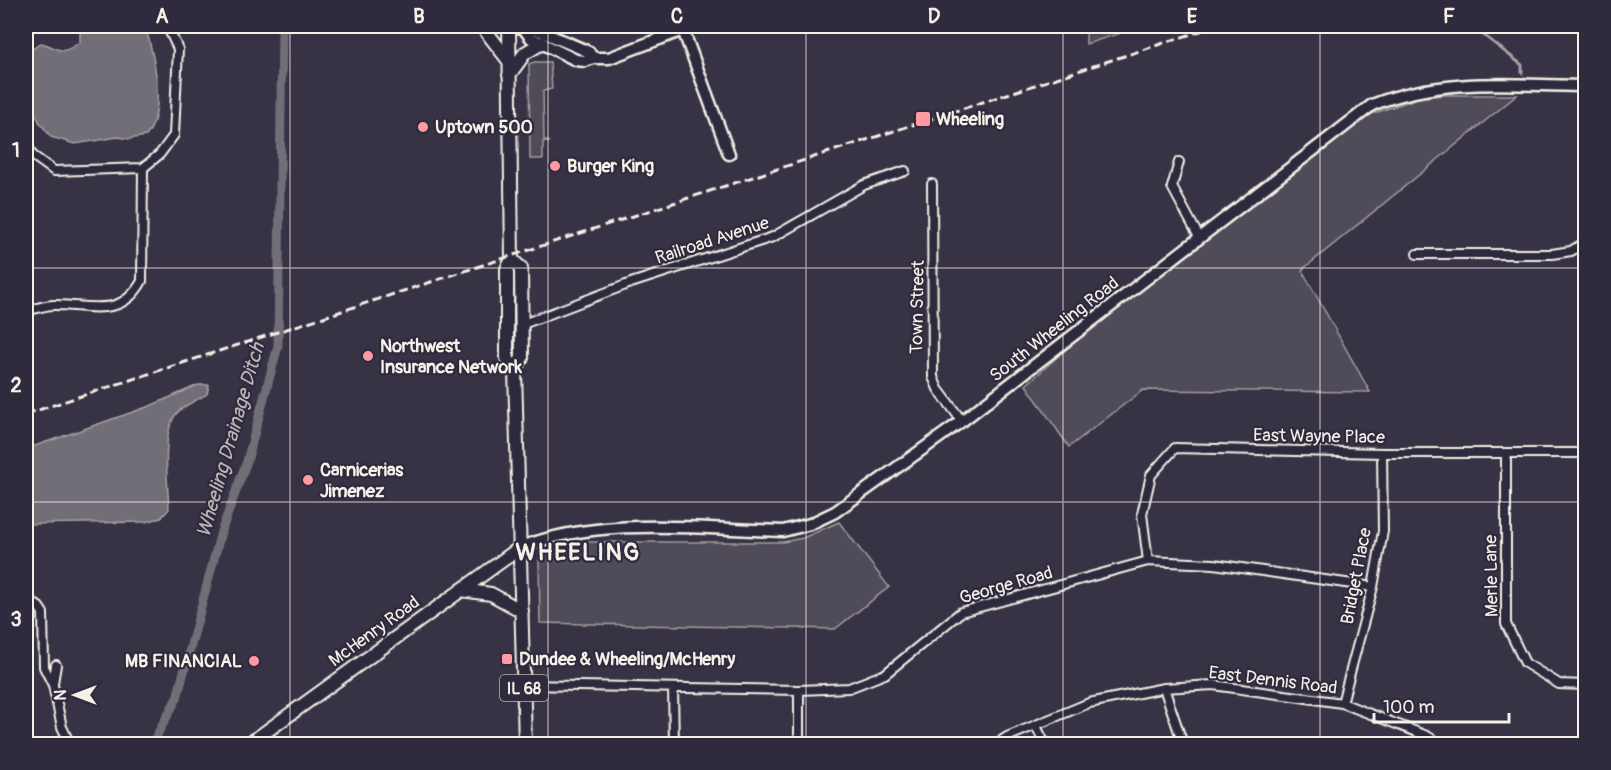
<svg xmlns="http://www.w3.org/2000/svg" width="1611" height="770" font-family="Pangolin,sans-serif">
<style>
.green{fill:#504b59;stroke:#a29ea0;stroke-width:1.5}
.water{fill:#726e77;stroke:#a6a2a4;stroke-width:1.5}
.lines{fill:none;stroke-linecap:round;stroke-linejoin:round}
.stream{stroke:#a6a2a4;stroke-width:3}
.canal{stroke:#726e77;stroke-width:9}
.street-casing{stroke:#f4f1e8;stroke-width:12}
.secondary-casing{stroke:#f4f1e8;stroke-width:15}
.primary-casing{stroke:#f4f1e8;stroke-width:16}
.street{stroke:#2f2a3d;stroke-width:8}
.secondary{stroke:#2f2a3d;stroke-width:10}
.primary{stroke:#2f2a3d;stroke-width:12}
.rail{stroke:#f4f1e8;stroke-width:3;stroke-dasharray:9 4.5;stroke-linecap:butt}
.grid{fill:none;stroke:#f4f1e8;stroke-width:1.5;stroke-opacity:0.55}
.poi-dot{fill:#ff9aa2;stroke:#2f2a3d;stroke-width:2}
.labels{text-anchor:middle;stroke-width:4.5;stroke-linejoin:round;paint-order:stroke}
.shield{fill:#2f2a3d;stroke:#b9b5b5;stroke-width:1.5}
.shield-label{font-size:16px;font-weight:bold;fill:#f4f1e8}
.poi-label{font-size:18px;font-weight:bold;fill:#f4f1e8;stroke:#2f2a3d;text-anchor:start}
.street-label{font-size:18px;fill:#f4f1e8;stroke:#2f2a3d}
.water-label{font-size:20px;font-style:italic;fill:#bab6b5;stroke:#2f2a3d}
.district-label{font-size:24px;font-weight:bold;letter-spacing:1.5px;fill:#f4f1e8;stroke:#2f2a3d}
.neatline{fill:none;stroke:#f4f1e8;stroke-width:2}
.grid-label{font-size:20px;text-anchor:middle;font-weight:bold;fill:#f4f1e8}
</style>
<rect width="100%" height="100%" fill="#373244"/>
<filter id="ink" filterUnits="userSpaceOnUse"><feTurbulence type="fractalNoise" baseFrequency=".0167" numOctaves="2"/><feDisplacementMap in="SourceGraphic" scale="12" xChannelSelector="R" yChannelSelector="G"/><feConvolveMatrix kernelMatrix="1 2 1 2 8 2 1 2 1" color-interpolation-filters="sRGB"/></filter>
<g filter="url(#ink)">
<path class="green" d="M1086 26H1143L1086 44Z
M534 62H550L552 89 543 91 544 140 550 142H543V159H530L529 64Z
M1443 95H1517L1302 270 1370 392 1143 390 1069 447 1026 385 1083 334 1369 115 1418 98Z
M839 522 889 587 835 629 540 623 539 560C550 548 566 545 581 542H783L803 538Z"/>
<path class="water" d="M80 26H145C154 55 167 111 146 136L129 139 118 137 75 144 51 137 40 123 26 94V54L41 43C60 47 58 58 80 42Z
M198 385H209L207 394C197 401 179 406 173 419 162 440 168 485 169 509L161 518 145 522 26 524V449L150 406Z"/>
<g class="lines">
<path class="stream" d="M1472 26 1522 65V73"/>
<path class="canal" d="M152 744 177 698 221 532 247 461 278 346 282 26"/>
<defs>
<path id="street" d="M26 142 32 155 54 171 143 168 160 154 174 135 178 49 167 26
M1179 162 1172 187 1199 237
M932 184 933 377 938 389 962 421
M1417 254H1552L1571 251 1586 242
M26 311C35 309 44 305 54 305 90 305 121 319 142 281L143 168
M523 324 631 283 773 237 864 185 905 171
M1506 453V624L1525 663 1559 684 1586 685
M1148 561 1142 514 1151 475 1175 448 1382 453H1586
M26 598 39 607 43 613 44 667 53 685 62 727 70 744
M53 683 56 665
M524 685 799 690 849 688 885 674 961 612 1148 561 1214 564 1373 587
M673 688 674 744
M1164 688 1183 744
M799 690V744
M1342 703 1373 587 1383 531 1382 453
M1036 726 1045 744
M996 744 1007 737 1089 703 1164 688 1213 685 1342 703 1427 736 1440 744"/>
<path id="secondary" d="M516 26 524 29 533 28 589 52 593 58
M524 29 531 38 576 60 585 61 593 58H609L683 30 729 154
M521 547C604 516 697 529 783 531L810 524 835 512 962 421 1372 105C1440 77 1513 85 1586 86"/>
<path id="primary" d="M482 26 509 61
M509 26 512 260 507 269V358L515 370 525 744
M509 75 525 53 542 43
M512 260 521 268 522 358 515 370
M461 590 491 594 522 611
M249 744 521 547"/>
</defs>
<use href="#street" class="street-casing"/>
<use href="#secondary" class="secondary-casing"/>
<use href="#primary" class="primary-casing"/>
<use href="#street" class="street"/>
<use href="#secondary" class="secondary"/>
<use href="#primary" class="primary"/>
<path class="rail" d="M26 414 1216 26"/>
</g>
</g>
<path class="grid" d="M290 26V744M548 26V744M806 26V744M1063 26V744M1320 26V744M26 268H1586M26 502H1586"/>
<g class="poi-dot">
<rect x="915" y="111" width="16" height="16" rx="3"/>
<circle cx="423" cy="127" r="6"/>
<circle cx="555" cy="166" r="6"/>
<circle cx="368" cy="356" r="6"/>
<circle cx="308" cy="480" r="6"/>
<rect x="501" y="653" width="12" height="12" rx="3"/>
<circle cx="254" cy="661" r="6"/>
</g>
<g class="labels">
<rect class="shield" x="500" y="675" width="48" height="26" rx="4.5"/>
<g class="shield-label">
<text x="524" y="694">IL 68</text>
</g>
<g class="poi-label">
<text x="936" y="125">Wheeling</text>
<text x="435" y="133">Uptown 500</text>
<text x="567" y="172">Burger King</text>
<text x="380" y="352">Northwest<tspan x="380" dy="21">Insurance Network</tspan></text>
<text x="320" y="476">Carnicerias<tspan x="320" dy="21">Jimenez</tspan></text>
<text x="519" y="665">Dundee &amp; Wheeling/McHenry</text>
<text x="242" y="667" text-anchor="end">MB FINANCIAL</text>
</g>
<g class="street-label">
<text transform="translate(712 240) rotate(-18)" y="6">Railroad Avenue</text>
<text transform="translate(917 307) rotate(-89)" y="6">Town Street</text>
<text transform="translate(1054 329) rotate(-38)" y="6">South Wheeling Road</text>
<text transform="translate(1319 436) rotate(1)" y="6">East Wayne Place</text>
<text transform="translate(1356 576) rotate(-79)" y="6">Bridget Place</text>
<text transform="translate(1491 576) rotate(-91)" y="6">Merle Lane</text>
<text transform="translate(1006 585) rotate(-16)" y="6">George Road</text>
<text transform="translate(374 631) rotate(-36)" y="6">McHenry Road</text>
<text transform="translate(1273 680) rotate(7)" y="6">East Dennis Road</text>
</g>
<g class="water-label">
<text transform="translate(230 440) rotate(-74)" y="7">Wheeling Drainage Ditch</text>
</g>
<g class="district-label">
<text x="578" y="560">WHEELING</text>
</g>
</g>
<rect width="1611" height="770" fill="none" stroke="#2f2a3d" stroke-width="66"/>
<g transform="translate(75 695) rotate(270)" stroke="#2f2a3d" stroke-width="4.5" paint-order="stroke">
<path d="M0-4.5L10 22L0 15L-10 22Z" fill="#f4f1e8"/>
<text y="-9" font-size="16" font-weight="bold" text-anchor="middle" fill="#f4f1e8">N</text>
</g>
<path d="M1374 713v9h135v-9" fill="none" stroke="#f4f1e8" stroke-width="3"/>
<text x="1383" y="713" font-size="18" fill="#f4f1e8" stroke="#2f2a3d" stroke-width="4.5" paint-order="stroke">100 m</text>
<rect x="33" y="33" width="1545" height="704" class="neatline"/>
<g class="grid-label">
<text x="162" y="23">A</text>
<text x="419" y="23">B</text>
<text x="677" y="23">C</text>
<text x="934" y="23">D</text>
<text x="1192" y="23">E</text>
<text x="1449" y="23">F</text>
<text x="16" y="157">1</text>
<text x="16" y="392">2</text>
<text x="16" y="626">3</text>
</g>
</svg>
